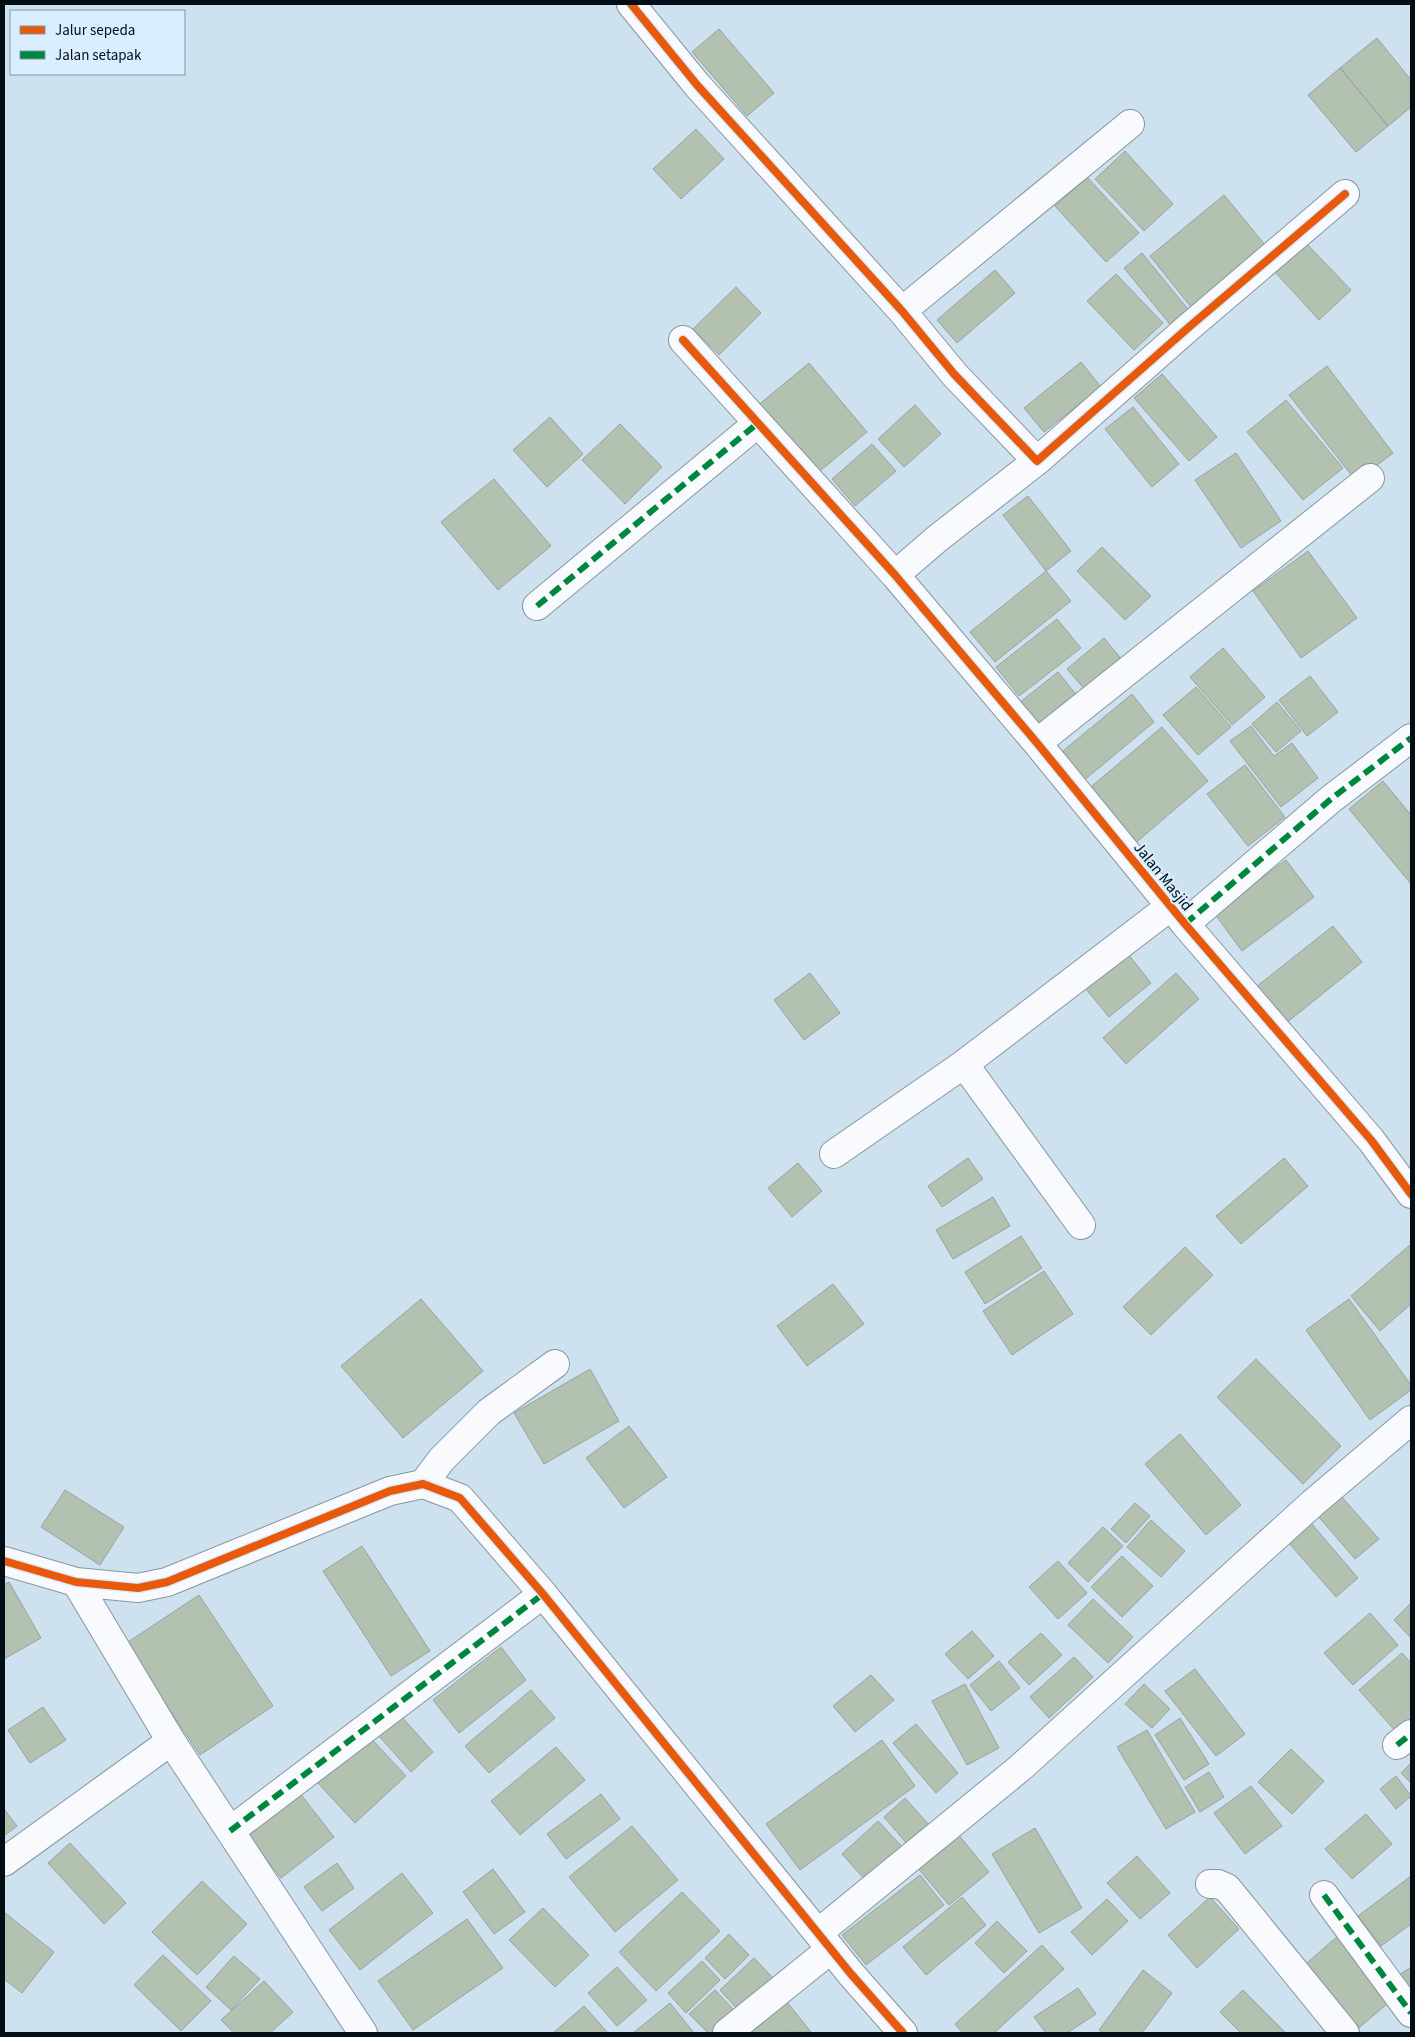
<svg xmlns="http://www.w3.org/2000/svg" width="1415" height="2037" font-family="'Source Sans 3',sans-serif">
<style>
.building{fill:#b3c1b1;stroke:#98a2a1}
.lines{fill:none;stroke-linecap:round;stroke-linejoin:round}
.minor-casing{stroke:#8796a0;stroke-width:30}
.minor{stroke:#f8fafd;stroke-width:28}
.quiet{stroke:#00873e;stroke-width:6;stroke-dasharray:12 6;stroke-linecap:butt}
.cycleway-casing{stroke:#d9eefe;stroke-width:11}
.cycleway{stroke:#e8590c;stroke-width:8}
.labels{text-anchor:middle;stroke-width:4;stroke-linejoin:round;paint-order:stroke}
.street-label{font-size:16px;fill:#030d15;stroke:#d9eefe}
</style>
<rect width="100%" height="100%" fill="#cee1ef"/>
<path class="building" d="M719 29 774 93 747 116 692 52Z
M1377 38 1411 80V107L1388 126 1340 68Z
M1340 68 1388 126 1356 152 1308 95Z
M696 129 724 159 681 199 653 169Z
M1125 151 1173 204 1144 231 1095 179Z
M1087 177 1139 233 1106 262 1055 206Z
M1224 195 1266 246 1191 307 1150 256Z
M1306 243 1351 290 1319 320 1275 272Z
M1142 253 1191 313 1173 328 1124 268Z
M995 270 1015 293 957 343 937 320Z
M1116 274 1163 323 1134 350 1087 301Z
M736 287 761 313 719 355 693 329Z
M1081 362 1101 387 1044 432 1024 408Z
M809 363 867 432 814 476 756 407Z
M1327 366 1393 453 1356 481 1289 395Z
M1162 374 1217 437 1189 461 1134 398Z
M1286 400 1343 468 1303 500 1247 432Z
M915 405 941 434 904 467 878 439Z
M1133 407 1179 464 1152 487 1105 429Z
M550 417 583 454 547 487 513 450Z
M620 424 662 467 625 504 582 460Z
M872 444 896 471 855 506 832 479Z
M1236 453 1281 521 1241 548 1195 480Z
M494 479 551 546 498 590 441 522Z
M1028 496 1071 551 1046 571 1003 515Z
M1102 547 1151 596 1125 620 1077 571Z
M1308 551 1357 618 1301 658 1253 591Z
M1046 571 1071 601 995 662 970 632Z
M1057 619 1081 648 1019 696 996 667Z
M1104 638 1123 661 1087 692 1067 669Z
M1223 648 1265 697 1232 725 1190 677Z
M1058 672 1078 697 1039 728 1019 703Z
M1310 676 1338 712 1307 736 1279 700Z
M1196 687 1231 727 1198 755 1163 715Z
M1132 694 1154 722 1082 782 1058 755Z
M1277 702 1301 731 1276 752 1252 724Z
M1251 726 1274 756 1292 743 1318 778 1281 807 1230 741Z
M1162 727 1208 781 1133 845 1086 791Z
M1245 765 1285 817 1248 846 1207 794Z
M1383 781 1411 815V884L1349 809Z
M1286 860 1314 897 1242 951 1214 913Z
M1333 926 1362 962 1285 1024 1256 987Z
M1128 954 1151 983 1109 1017 1085 988Z
M810 973 840 1013 804 1040 774 1000Z
M1176 973 1199 999 1126 1064 1103 1038Z
M968 1158 983 1179 942 1207 928 1186Z
M1284 1158 1308 1186 1241 1244 1216 1216Z
M798 1163 822 1191 792 1217 768 1188Z
M993 1197 1010 1226 953 1259 936 1230Z
M1021 1236 1042 1268 985 1304 965 1272Z
M1411 1244V1304L1380 1331 1351 1296Z
M1185 1247 1213 1275 1151 1335 1123 1307Z
M1044 1271 1073 1314 1012 1355 983 1311Z
M833 1284 864 1324 807 1366 777 1326Z
M421 1299 483 1371 403 1438 341 1366Z
M1349 1299 1411 1385V1390L1370 1420 1306 1330Z
M1256 1359 1341 1446 1303 1484 1217 1397Z
M590 1369 619 1421 544 1464 514 1413Z
M629 1426 667 1477 624 1508 586 1458Z
M1180 1434 1241 1505 1206 1535 1145 1464Z
M65 1490 124 1527 100 1565 41 1527Z
M1341 1496 1379 1539 1355 1559 1318 1516Z
M1135 1503 1150 1516 1126 1543 1111 1529Z
M1151 1520 1185 1551 1161 1577 1127 1547Z
M1311 1523 1358 1578 1336 1597 1288 1542Z
M1103 1527 1123 1546 1088 1582 1068 1563Z
M362 1546 430 1651 391 1676 323 1571Z
M1122 1556 1153 1586 1122 1617 1091 1587Z
M1058 1561 1087 1593 1058 1619 1029 1587Z
M9 1582 41 1638 4 1659V1585Z
M199 1595 273 1706 200 1755 125 1644Z
M1093 1599 1133 1637 1108 1663 1068 1625Z
M1411 1603V1638L1394 1620Z
M1370 1613 1398 1645 1353 1685 1324 1653Z
M972 1631 994 1656 968 1679 945 1654Z
M1041 1633 1062 1655 1029 1685 1008 1662Z
M501 1647 526 1680 459 1733 433 1700Z
M1402 1653 1411 1663V1722L1398 1734 1359 1690Z
M1074 1657 1093 1677 1049 1718 1030 1697Z
M999 1661 1020 1688 991 1711 970 1685Z
M1195 1669 1245 1734 1216 1756 1165 1691Z
M871 1675 894 1700 855 1732 833 1706Z
M965 1684 999 1748 967 1765 932 1701Z
M1144 1684 1170 1709 1152 1728 1125 1704Z
M531 1690 555 1718 489 1773 465 1746Z
M43 1707 66 1740 30 1763 8 1730Z
M401 1716 433 1752 411 1772 379 1736Z
M1180 1718 1209 1764 1184 1780 1155 1735Z
M916 1724 958 1773 936 1793 893 1743Z
M1147 1730 1195 1812 1166 1829 1117 1747Z
M367 1734 406 1776 355 1823 316 1781Z
M882 1740 915 1786 800 1870 766 1824Z
M556 1747 585 1780 520 1835 491 1801Z
M1291 1749 1324 1781 1292 1814 1258 1782Z
M1411 1763V1783L1401 1773Z
M1209 1772 1224 1797 1200 1812 1185 1787Z
M1396 1776 1411 1796 1396 1809 1380 1789Z
M1251 1786 1282 1826 1245 1854 1214 1813Z
M299 1792 334 1837 281 1878 246 1833Z
M601 1794 620 1819 566 1859 547 1834Z
M905 1798 931 1827 908 1845 884 1817Z
M4 1809 17 1826 4 1836Z
M1366 1814 1392 1844 1352 1879 1325 1849Z
M878 1821 904 1849 867 1882 842 1854Z
M632 1826 678 1880 615 1932 569 1877Z
M1035 1828 1082 1908 1039 1933 992 1854Z
M957 1833 989 1872 949 1905 916 1866Z
M70 1843 126 1903 104 1924 48 1863Z
M1137 1856 1170 1893 1140 1919 1107 1883Z
M337 1863 354 1888 322 1911 304 1887Z
M493 1869 525 1912 494 1934 463 1892Z
M402 1873 433 1913 360 1970 329 1930Z
M920 1875 944 1905 866 1965 842 1935Z
M1411 1876V1924L1381 1946 1358 1916Z
M202 1881 247 1924 197 1975 152 1932Z
M682 1892 720 1931 656 1991 619 1952Z
M962 1897 986 1925 926 1975 903 1947Z
M1210 1897 1239 1929 1197 1968 1168 1935Z
M1107 1899 1128 1921 1092 1955 1071 1932Z
M543 1908 589 1955 555 1987 509 1940Z
M4 1912 54 1952 22 1993 4 1979Z
M467 1919 503 1968 413 2030 378 1981Z
M997 1921 1027 1951 1004 1973 975 1943Z
M729 1934 749 1955 725 1979 705 1958Z
M1339 1935 1394 1998 1354 2032 1300 1969Z
M1042 1945 1064 1969 994 2033H963L955 2024Z
M163 1955 211 2001 181 2031 134 1985Z
M234 1956 260 1979 231 2010 206 1987Z
M754 1958 774 1979 739 2011 720 1990Z
M702 1961 720 1980 686 2013 668 1993Z
M617 1967 647 2000 617 2026 588 1993Z
M1411 1967V1992L1399 1975Z
M1143 1970 1172 1993 1142 2033H1103L1099 2030Z
M264 1981 293 2012 270 2033H234L221 2020Z
M1078 1988 1096 2014 1067 2033H1046L1034 2017Z
M715 1990 734 2010 711 2033H708L689 2014Z
M1243 1990 1286 2033H1241L1220 2012Z
M783 1997 811 2032 737 2033Z
M670 2003 694 2033H633Z
M584 2006 608 2033H553Z"/>
<g class="lines">
<defs>
<path id="minor" d="M631 4 697 85 902 311 954 374 1037 461 1189 327 1345 194
M902 311 1130 124
M683 340 895 575 1037 743 1185 924 1371 1140 1411 1194
M895 575 938 538 1037 461
M537 606 758 423
M1037 743 1370 478
M1185 924 1331 799 1411 738
M964 1064 1081 1225
M834 1154 964 1064 1171 906
M423 1484 442 1459 489 1412 555 1364
M4 1561 76 1582 138 1588 167 1582 390 1491 423 1484 460 1498 543 1594 851 1974 903 2033
M76 1582 171 1741 363 2033
M1397 1745 1411 1734
M230 1831 543 1594
M4 1862 171 1741
M1210 1884H1218L1227 1888 1345 2033
M1324 1895 1411 2013
M818 1933 1020 1768 1313 1503 1411 1420
M727 2033 831 1949"/>
</defs>
<use href="#minor" class="minor-casing"/>
<use href="#minor" class="minor"/>
<path class="quiet" d="M537 606 758 423
M1185 924 1331 799 1411 738
M1397 1745 1411 1734
M230 1831 543 1594
M1324 1895 1411 2013"/>
<defs>
<path id="cycleway" d="M631 4 697 85 902 311 954 374 1037 461 1189 327 1345 194
M683 340 895 575 1037 743 1185 924 1371 1140 1411 1194
M4 1561 76 1582 138 1588 167 1582 390 1491 423 1484 460 1498 543 1594 851 1974 903 2033"/>
</defs>
<use href="#cycleway" class="cycleway-casing"/>
<use href="#cycleway" class="cycleway"/>
</g>
<g class="labels">
<g class="street-label">
<text transform="translate(1164 876) rotate(51)" y="6">Jalan Masjid</text>
</g>
</g>
<rect width="1415" height="2037" fill="none" stroke="#030d15" stroke-width="10"/>
<rect x="10" y="10" width="175" height="65" fill="#d9eefe" stroke="#8394a1"/>
<rect x="20" y="26" width="25" height="8" fill="#e8590c" stroke="#8394a1"/>
<text x="55" y="35" font-size="15" fill="#030d15">Jalur sepeda</text>
<rect x="20" y="51" width="25" height="8" fill="#00873e" stroke="#8394a1"/>
<text x="55" y="60" font-size="15" fill="#030d15">Jalan setapak</text>
</svg>
